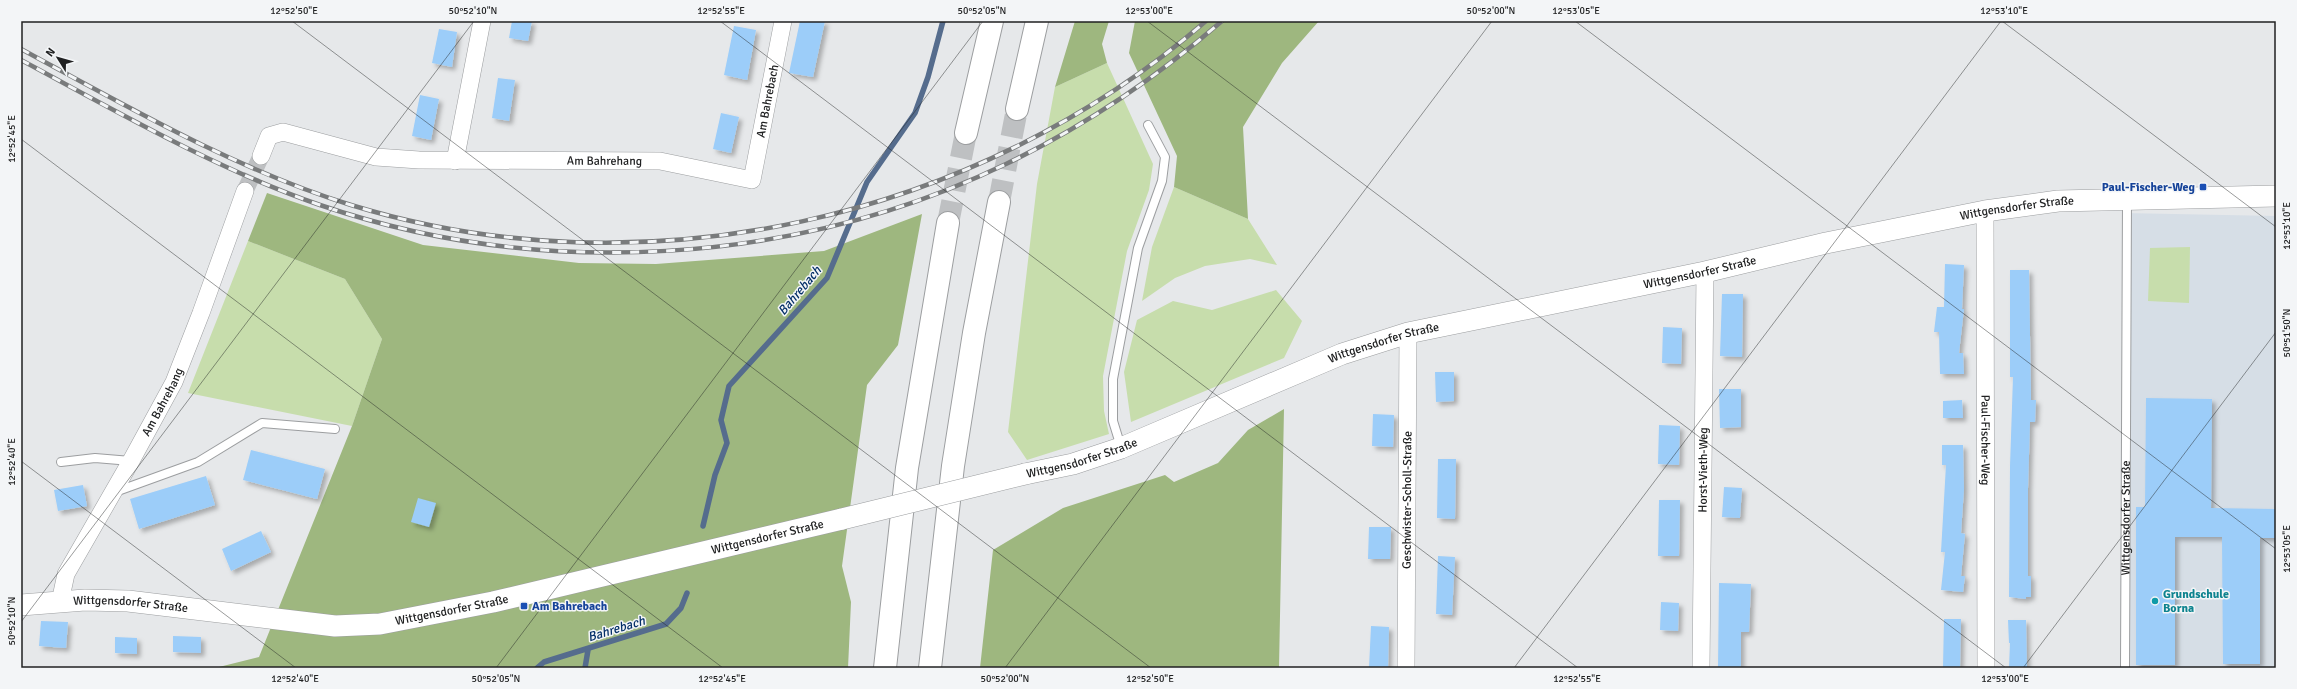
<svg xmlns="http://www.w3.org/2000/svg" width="2297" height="689" font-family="Signika,sans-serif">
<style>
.built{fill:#d6dee6}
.green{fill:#c7ddac}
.forest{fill:#9eb77f}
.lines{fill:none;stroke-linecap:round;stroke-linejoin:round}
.stream{stroke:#556c8d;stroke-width:5.5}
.building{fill:#9ccdf9;filter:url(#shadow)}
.minor-tunnel{stroke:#bec0c2;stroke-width:17;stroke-dasharray:17 8;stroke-linecap:butt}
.motorway-tunnel{stroke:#bec0c2;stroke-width:22;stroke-dasharray:22 11;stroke-linecap:butt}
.service-casing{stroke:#9c9ea0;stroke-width:10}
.minor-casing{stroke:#9c9ea0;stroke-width:18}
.tertiary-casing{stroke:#9c9ea0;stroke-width:22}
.motorway-casing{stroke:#9c9ea0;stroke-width:24}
.service{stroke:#fff;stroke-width:8}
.minor{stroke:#fff;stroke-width:17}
.tertiary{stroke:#fff;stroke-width:21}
.motorway{stroke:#fff;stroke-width:22}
.rail-casing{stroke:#797b7c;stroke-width:4.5}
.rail{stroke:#f3f5f7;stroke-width:3;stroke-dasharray:9;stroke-linecap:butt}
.tertiary-bridge-casing{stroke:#9c9ea0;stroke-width:22;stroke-linecap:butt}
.tertiary-bridge{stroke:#fff;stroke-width:21}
.ticks{fill:none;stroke:#202122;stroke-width:1;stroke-opacity:0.45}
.transit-dot{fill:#1a4fb4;stroke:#f3f5f7;stroke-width:1.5}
.culture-dot{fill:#0f9aa8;stroke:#f3f5f7;stroke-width:1.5}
.labels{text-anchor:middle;stroke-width:3;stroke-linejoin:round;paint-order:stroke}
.street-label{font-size:12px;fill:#202122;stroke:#f3f5f7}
.transit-label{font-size:12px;font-weight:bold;fill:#164399;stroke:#f3f5f7;text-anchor:end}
.culture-label{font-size:12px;font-weight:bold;fill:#0d838f;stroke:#f3f5f7;text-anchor:start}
.water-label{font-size:13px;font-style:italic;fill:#032e67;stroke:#f3f5f7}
.neatline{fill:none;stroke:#202122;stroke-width:1.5}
.ticks-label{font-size:10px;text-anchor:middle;fill:#202122}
</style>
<defs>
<filter id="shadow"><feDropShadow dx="3.5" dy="3.5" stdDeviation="2" flood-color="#0004"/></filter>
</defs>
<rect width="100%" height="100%" fill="#e6e8ea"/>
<path class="built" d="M2123 213 2276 216V668H2121Z"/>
<path class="green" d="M1107 63 1153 164 1149 190 1127 251 1103 376 1104 411 1109 434 1027 460 1008 432 1037 184 1055 87Z
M1174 187 1248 219 1277 265 1250 259 1205 266 1175 278 1142 301 1152 247Z
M248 241 345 279 382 339 352 426 188 393Z
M2190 247 2189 303 2148 301 2150 248Z
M1276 290 1302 321 1284 358 1131 422 1124 372 1137 320 1173 301 1212 310Z"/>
<path class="forest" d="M1075 21H1109L1102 44 1107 63 1055 87Z
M1135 21H1319L1282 63 1243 127 1248 219 1174 187 1177 156 1129 53Z
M267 193 423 245 579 263 656 264 824 251 922 214 898 345 867 385 842 566 851 602 848 668H215L259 657 352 426 382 339 345 279 248 241Z
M1284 409 1279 668H980L993 550 1063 508 1165 475 1174 482 1218 463 1248 430Z"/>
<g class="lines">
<path class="stream" d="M703 526 715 475 727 443 721 420 729 386 827 278 867 182 915 113 928 77 943 21
M537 668 544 662 666 624 681 608 687 593
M585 668 588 650"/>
</g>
<path class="building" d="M512 21H532L528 41 509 38Z
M800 21H825L813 77 789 73Z
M734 26 756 30 747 80 724 75Z
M439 29 457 32 452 67 432 63Z
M498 78 515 80 509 121 492 118Z
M420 95 439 99 431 140 412 136Z
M721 113 739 117 731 153 713 149Z
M1945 264 1964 265 1962 309H1964L1959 353H1963L1964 374H1940L1939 332H1934L1937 307H1944Z
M2010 270H2029L2031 400H2036L2035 422H2030L2028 488V576H2031V597H2026V599L2009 597 2010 466 2013 377H2010Z
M1722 294H1743L1742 357 1720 356Z
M1663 327 1682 328 1681 364 1662 363Z
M1435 372H1454V401L1436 402Z
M1719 389H1741V427L1720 428Z
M2146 398 2212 399 2211 508 2276 509V538H2260V664H2223L2222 537H2175V665H2136V507H2145Z
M1962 400 1963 418H1943V401Z
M1373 414 1394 415 1393 447 1372 446Z
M1659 425 1680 426 1679 465 1658 464Z
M1942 445H1963L1964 489 1961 533 1965 534 1961 576H1965L1963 592 1941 590 1945 552H1941L1946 465H1942Z
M251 450 325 469 317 499 243 480Z
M1438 459H1456L1455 519 1437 518Z
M206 476 215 505 139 529 130 499Z
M83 485 87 506 58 511 54 490Z
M1724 487 1742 488 1740 518 1722 517Z
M418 498 436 503 429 527 411 522Z
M1659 500H1680L1679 556H1658Z
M1369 527H1391L1390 559H1368Z
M261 531 271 552 231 571 222 549Z
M1438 556 1455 557 1452 615 1436 614Z
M1719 583 1751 584 1749 632H1741V668H1718Z
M1661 602 1679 603 1678 631 1660 630Z
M1944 619H1961L1960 668H1943Z
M2008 620H2026L2027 668H2009L2010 643H2009Z
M41 621 68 622 66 648 39 646Z
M1371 626 1389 627 1388 668H1369Z
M173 636 201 637V653L173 652Z
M115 637 137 638V654L115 653Z"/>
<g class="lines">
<path class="minor-tunnel" d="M245 191 261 156"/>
<path class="motorway-tunnel" d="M999 202 1017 109
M948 223 966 133"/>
<defs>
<g id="service">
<path d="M1121 447 1113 421V379L1138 248 1162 181 1165 157 1148 125"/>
<path d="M61 462 95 458 131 461"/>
<path d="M115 492 198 462 262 423 335 429"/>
<path id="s1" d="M2125 668 2127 200"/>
</g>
<g id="minor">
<path id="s2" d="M261 156 269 136 283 132 376 157 419 160 660 161 752 180 783 21"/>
<path d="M455 161 482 21"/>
<path id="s3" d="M1985 211 1986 668"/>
<path id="s4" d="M60 602 66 574 131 461 174 382 201 313 245 191"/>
<path id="s5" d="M1406 668 1408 333"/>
<path id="s6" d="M1701 668 1705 272"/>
</g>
<g id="tertiary">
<path id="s7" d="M1025 474 1073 464 1121 448 1342 354 1408 333 1705 272 1826 243 1985 211 2058 201 2276 196"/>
<path id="s8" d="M21 605 85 600 128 601 335 626 380 624 493 602 842 519"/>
</g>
<path id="motorway" d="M1017 109 1037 21
M966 133 992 21
M885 668 907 468 948 223
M930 668 953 466 974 333 999 202"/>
</defs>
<use href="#service" class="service-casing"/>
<use href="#minor" class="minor-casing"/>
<use href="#tertiary" class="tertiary-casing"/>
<use href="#motorway" class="motorway-casing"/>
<use href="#service" class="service"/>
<use href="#minor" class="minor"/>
<use href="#tertiary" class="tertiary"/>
<use href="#motorway" class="motorway"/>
<defs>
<path id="rail" d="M21 49C128 107 235 169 351 205 644 295 976 220 1206 21
M21 60C116 111 218 170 320 205 540 280 795 266 1006 164 1085 126 1156 78 1222 21"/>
</defs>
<use href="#rail" class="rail-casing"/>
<use href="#rail" class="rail"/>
<defs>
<path id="tertiary-bridge" d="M842 519 1025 474"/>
</defs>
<use href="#tertiary-bridge" class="tertiary-bridge-casing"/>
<use href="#tertiary-bridge" class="tertiary-bridge"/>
</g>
<path class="ticks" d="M292 21 1151 668M720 21 1578 668M1147 21 2006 668M1575 21 2276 549M2002 21 2276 227M21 139 723 668M21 461 296 668M21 622 474 21M496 668 983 21M1005 668 1492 21M1514 668 2001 21M2023 668 2276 332"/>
<g class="transit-dot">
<rect x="2199" y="183" width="8" height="8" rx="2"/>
<rect x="520" y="602" width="8" height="8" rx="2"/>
</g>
<circle class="culture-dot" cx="2155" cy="601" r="4"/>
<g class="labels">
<g class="street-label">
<text dy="4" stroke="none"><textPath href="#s2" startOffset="591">Am Bahrebach</textPath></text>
<text dy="4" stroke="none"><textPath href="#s2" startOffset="361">Am Bahrehang</textPath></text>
<text dy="4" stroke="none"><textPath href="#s7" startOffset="1031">Wittgensdorfer Straße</textPath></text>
<text dy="4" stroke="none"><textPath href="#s7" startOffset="707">Wittgensdorfer Straße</textPath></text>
<text dy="4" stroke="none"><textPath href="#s7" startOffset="383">Wittgensdorfer Straße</textPath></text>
<text dy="4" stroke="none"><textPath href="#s4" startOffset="226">Am Bahrehang</textPath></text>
<text dy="4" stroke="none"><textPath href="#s3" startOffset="229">Paul-Fischer-Weg</textPath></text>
<text dy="4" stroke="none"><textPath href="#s7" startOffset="59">Wittgensdorfer Straße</textPath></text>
<text dy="4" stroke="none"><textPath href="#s6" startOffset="198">Horst-Vieth-Weg</textPath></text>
<text dy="4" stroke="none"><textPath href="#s5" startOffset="168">Geschwister-Scholl-Straße</textPath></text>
<text dy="4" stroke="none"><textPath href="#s1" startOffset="150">Wittgensdorfer Straße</textPath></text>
<text dy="4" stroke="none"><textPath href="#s8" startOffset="758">Wittgensdorfer Straße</textPath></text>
<text dy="4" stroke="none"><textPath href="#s8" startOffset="110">Wittgensdorfer Straße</textPath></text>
<text dy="4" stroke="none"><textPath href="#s8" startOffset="434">Wittgensdorfer Straße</textPath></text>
</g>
<g class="transit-label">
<text x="2195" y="191">Paul-Fischer-Weg</text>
<text x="532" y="610" text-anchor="start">Am Bahrebach</text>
</g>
<g class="culture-label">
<text x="2163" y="598">Grundschule<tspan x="2163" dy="14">Borna</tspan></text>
</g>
<g class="water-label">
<text transform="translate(799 290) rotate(-50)" y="5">Bahrebach</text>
<text transform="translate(616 628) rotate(-17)" y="5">Bahrebach</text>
</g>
</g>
<rect width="2297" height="689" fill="none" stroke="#f3f5f7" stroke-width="44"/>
<g transform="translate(58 58) rotate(307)" stroke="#f3f5f7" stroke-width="3" paint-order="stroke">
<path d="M0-3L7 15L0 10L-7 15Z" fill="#202122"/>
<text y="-6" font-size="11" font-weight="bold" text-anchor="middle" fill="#202122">N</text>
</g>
<rect x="22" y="22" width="2253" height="645" class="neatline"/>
<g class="ticks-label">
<text x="294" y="14">12°52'50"E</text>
<text x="473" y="14">50°52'10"N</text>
<text x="721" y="14">12°52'55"E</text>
<text x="982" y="14">50°52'05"N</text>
<text x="1149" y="14">12°53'00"E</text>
<text x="1491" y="14">50°52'00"N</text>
<text x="1576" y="14">12°53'05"E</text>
<text x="2004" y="14">12°53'10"E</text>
<text transform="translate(11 139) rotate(-90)" y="4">12°52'45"E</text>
<text transform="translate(2286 226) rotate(-90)" y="4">12°53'10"E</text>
<text transform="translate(2286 333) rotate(-90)" y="4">50°51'50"N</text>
<text transform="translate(11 462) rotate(-90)" y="4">12°52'40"E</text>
<text transform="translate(2286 549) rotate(-90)" y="4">12°53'05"E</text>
<text transform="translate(11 621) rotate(-90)" y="4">50°52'10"N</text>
<text x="295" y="682">12°52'40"E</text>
<text x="496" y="682">50°52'05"N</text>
<text x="722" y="682">12°52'45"E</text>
<text x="1005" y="682">50°52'00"N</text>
<text x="1150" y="682">12°52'50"E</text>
<text x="1577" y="682">12°52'55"E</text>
<text x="2005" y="682">12°53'00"E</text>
</g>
</svg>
